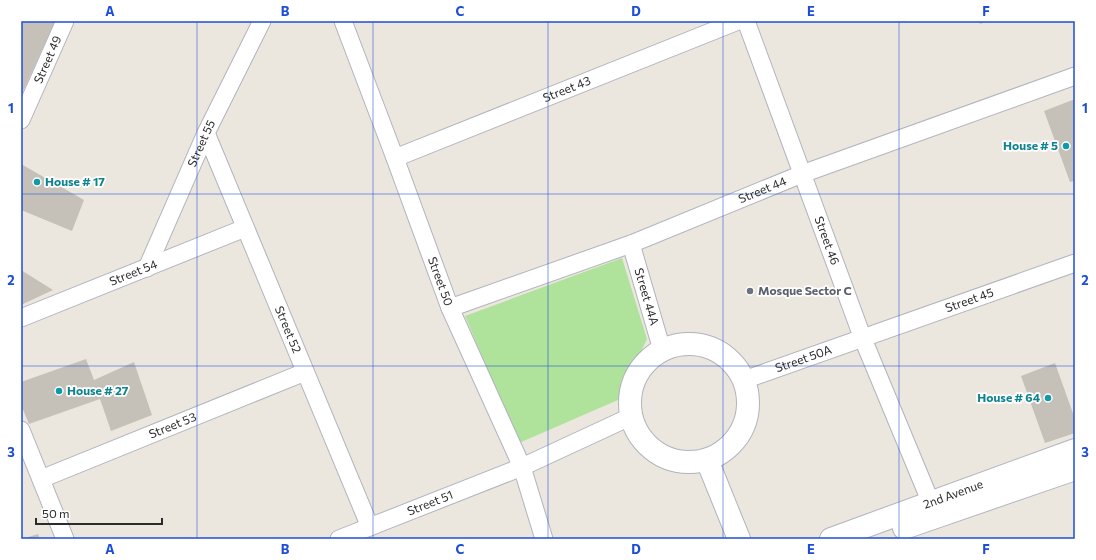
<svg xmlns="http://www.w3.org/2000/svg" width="1096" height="560" font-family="Commissioner,sans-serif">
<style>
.green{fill:#afe29b}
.building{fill:#c5c1b9}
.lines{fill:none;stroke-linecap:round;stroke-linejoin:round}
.street-casing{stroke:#b1b3be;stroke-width:19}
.secondary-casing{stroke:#b1b3be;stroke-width:24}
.street{stroke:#fff;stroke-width:17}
.secondary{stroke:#fff;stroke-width:22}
.grid{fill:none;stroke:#1d4ed8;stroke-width:1;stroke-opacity:0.55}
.culture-dot{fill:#0f9aa8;stroke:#fff;stroke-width:1.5}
.worship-dot{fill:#6b7280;stroke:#fff;stroke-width:1.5}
.labels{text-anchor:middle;stroke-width:3.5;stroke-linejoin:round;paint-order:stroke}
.street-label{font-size:12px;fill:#2b2b2b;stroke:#fff}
.culture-label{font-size:12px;font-weight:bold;fill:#0d838f;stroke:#fff;text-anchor:end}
.worship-label{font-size:12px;font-weight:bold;fill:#5b616d;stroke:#fff;text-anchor:start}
.neatline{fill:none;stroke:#1d4ed8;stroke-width:1.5}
.grid-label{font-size:13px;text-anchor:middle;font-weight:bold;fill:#1d4ed8}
</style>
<rect width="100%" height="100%" fill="#ece7de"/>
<path class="green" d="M622 258 647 339 618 400 519 443 465 316Z"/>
<path class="building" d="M21 21H55L21 96Z
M979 21H989L980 24Z
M1075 99V181L1070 182 1044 111Z
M21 164 84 200 72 231 21 210Z
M21 270 53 290 21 305Z
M86 359 94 380 134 362 152 415 111 431 100 399 29 424 21 405V382Z
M1055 363 1075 419V433L1045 443 1021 376Z
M38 534 40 539H22Z"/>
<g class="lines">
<defs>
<g id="street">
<path id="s1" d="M343 21 395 158 450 308 522 467 544 539"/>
<path id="s2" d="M746 21 863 339 931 503"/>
<path id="s3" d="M21 120 65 21"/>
<path id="s4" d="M206 133 370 527"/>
<path id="s5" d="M395 158 738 21"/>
<path id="s6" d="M631 244 662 350"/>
<path id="s7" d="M147 268 206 133 262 21"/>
<path id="s8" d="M450 308 631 244 802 174 1075 76"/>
<path id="s9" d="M21 318 245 228"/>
<path id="s10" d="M744 380 1075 263"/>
<path d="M21 430 65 539"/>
<path id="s11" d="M41 479 305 372"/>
<path id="s12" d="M339 539 522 467 632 416"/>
</g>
<g id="secondary">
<circle cx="689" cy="403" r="59"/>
<path d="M707 460 739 539"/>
<path d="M904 528 1075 469"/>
<path id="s13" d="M831 539 1075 450"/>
</g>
</defs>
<use href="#street" class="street-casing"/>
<use href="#secondary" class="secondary-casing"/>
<use href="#street" class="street"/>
<use href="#secondary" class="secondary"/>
</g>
<path class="grid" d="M197 21V539M373 21V539M548 21V539M723 21V539M899 21V539M21 194H1075M21 366H1075"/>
<g class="culture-dot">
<circle cx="1066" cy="146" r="4"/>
<circle cx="37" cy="182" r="4"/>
<circle cx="59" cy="391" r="4"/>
<circle cx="1048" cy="398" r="4"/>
</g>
<circle class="worship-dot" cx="750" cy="291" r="4"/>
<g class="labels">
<g class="street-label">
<text dy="4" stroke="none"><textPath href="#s3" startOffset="66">Street 49</textPath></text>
<text dy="4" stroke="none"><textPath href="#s5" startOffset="185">Street 43</textPath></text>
<text dy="4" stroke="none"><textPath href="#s7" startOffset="136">Street 55</textPath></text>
<text dy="4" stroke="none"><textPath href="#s8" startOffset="334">Street 44</textPath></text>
<text dy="4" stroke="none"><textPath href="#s2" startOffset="234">Street 46</textPath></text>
<text dy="4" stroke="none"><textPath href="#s9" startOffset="121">Street 54</textPath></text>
<text dy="4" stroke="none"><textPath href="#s1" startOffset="278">Street 50</textPath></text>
<text dy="4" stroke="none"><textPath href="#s6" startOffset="55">Street 44A</textPath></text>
<text dy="4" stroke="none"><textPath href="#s10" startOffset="239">Street 45</textPath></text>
<text dy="4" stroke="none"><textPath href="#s4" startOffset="213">Street 52</textPath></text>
<text dy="4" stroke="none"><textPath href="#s10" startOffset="63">Street 50A</textPath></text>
<text dy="4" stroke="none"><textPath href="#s11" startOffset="142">Street 53</textPath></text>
<text dy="4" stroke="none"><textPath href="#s13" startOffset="130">2nd Avenue</textPath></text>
<text dy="4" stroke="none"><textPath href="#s12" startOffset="98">Street 51</textPath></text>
</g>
<g class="culture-label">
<text x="1058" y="150">House # 5</text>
<text x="45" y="186" text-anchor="start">House # 17</text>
<text x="67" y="395" text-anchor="start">House # 27</text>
<text x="1040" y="402">House # 64</text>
</g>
<g class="worship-label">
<text x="758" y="295">Mosque Sector C</text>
</g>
</g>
<rect width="1096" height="560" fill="none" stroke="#ffffff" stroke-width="44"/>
<path d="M36 518v6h126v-6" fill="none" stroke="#2b2b2b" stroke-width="2"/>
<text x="42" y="518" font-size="12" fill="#2b2b2b" stroke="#ffffff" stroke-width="3" paint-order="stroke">50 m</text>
<rect x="22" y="22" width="1052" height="516" class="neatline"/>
<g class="grid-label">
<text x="110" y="16">A</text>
<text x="285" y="16">B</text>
<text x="460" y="16">C</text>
<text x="636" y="16">D</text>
<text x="811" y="16">E</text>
<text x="986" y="16">F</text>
<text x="11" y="113">1</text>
<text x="1085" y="113">1</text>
<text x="11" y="285">2</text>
<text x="1085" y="285">2</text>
<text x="11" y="457">3</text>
<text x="1085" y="457">3</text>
<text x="110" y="554">A</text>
<text x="285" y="554">B</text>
<text x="460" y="554">C</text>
<text x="636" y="554">D</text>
<text x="811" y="554">E</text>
<text x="986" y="554">F</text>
</g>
</svg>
